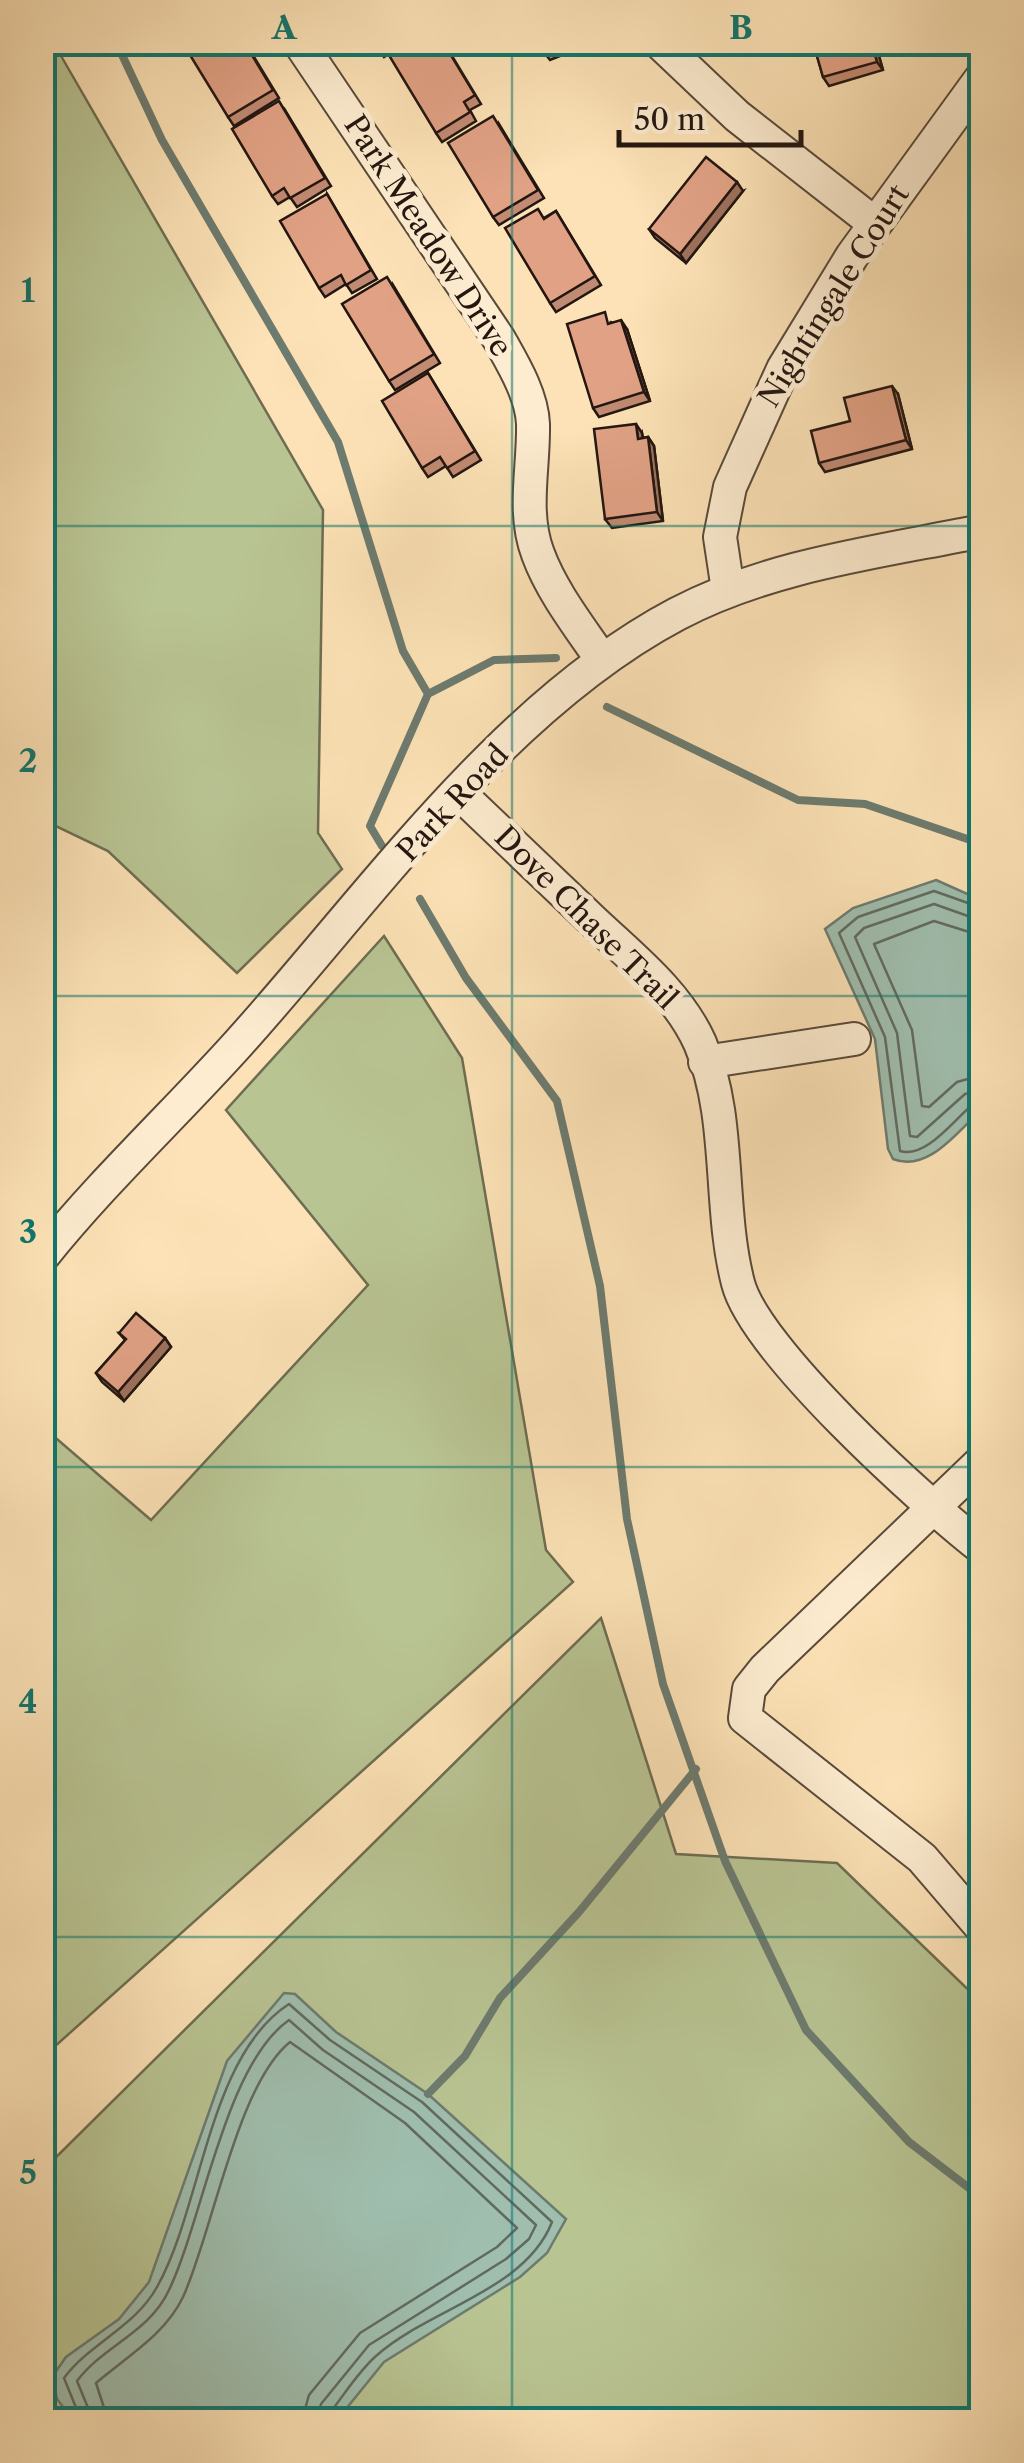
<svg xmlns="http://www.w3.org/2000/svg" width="1024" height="2463" font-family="'Libre Caslon Text',serif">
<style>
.green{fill:#b9c493;stroke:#6e6d52;stroke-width:2.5}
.water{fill:#9fbeae;stroke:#6d7b6f;stroke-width:2.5}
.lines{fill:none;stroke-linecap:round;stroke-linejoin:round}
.shore{stroke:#616a60;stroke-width:2.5}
.stream{stroke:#6d7b6f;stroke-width:8}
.minor-casing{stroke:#59493a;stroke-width:36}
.minor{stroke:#fdecd0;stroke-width:32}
.wall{fill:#c18a72;stroke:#231611;stroke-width:2.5}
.shaded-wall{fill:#9d715c;stroke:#231611;stroke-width:2.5}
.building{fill:#e0a184;stroke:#231611;stroke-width:2.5}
.grid{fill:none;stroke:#0f766e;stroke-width:2.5;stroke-opacity:0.55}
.labels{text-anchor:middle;stroke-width:10;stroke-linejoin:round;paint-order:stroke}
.street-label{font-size:30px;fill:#231611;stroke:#fdecd0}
.neatline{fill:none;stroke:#0f766e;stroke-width:4}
.grid-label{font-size:32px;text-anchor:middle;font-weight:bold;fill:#0f766e}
</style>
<rect width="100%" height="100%" fill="#fce2b6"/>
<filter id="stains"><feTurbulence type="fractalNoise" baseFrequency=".002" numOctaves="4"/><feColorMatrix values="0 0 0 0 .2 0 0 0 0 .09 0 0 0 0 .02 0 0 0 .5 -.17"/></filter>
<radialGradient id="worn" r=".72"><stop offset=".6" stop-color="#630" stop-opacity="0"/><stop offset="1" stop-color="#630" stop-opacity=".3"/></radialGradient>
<path class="green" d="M53 42 323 510 318 833 342 869 237 973 108 851 43 820 42 338 51 120 43 105 42 43Z
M384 936 462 1058 546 1550 573 1582 43 2057V1427L151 1520 368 1285 226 1110Z
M601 1618 676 1854 837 1863 981 2002V2420H43V2170Z"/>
<path class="water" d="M936 880 981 900V1110C958 1131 928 1173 893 1159L888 1149 875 1039 825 929 853 908Z
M284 1993 295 1994 336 2032 428 2094 566 2219 547 2253 520 2277 384 2362 337 2420H73L57 2399 52 2377 66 2357 119 2319 149 2282 227 2061Z"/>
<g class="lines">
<path class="shore" d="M982 908 934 891 858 917 839 933 885 1037 900 1151C925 1159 953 1121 971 1106L982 1103
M982 921 934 904 864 928 855 937 897 1033 910 1136 917 1137 965 1094 982 1090
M982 936 934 921 874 944 912 1030 922 1106 929 1107 957 1082 982 1075
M81 2420 64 2378C90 2343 135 2327 157 2287 202 2208 208 2056 289 2004L330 2040 422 2102 552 2222C525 2291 428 2309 376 2356 359 2371 346 2392 332 2410L330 2420
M93 2420 77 2381C103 2346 150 2332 169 2290 203 2219 225 2065 289 2020L323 2050 414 2112 536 2225 529 2239 506 2259 369 2345 321 2404 317 2420
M108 2420 96 2383C126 2357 165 2335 183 2297 213 2231 237 2085 290 2042L405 2123 517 2228 497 2247 360 2333 309 2395 302 2420"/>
<path class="stream" d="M116 42 162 140 338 442 403 651 428 694
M607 707 798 800 865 804 982 844
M382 846 370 826 428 694 494 660 556 658
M420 899 466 978 557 1101 600 1286 627 1519 663 1684 725 1861 806 2030 909 2142 982 2198
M428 2094 465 2056 500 1998 579 1912 696 1769"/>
<defs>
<path id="minor" d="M299 42 499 339C513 364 532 395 533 424 534 468 522 512 538 554 552 592 579 626 602 660
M659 42 737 116 874 223
M728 590 720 537 730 487 783 369 852 256 982 77
M459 793C503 835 547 877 591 919 631 957 677 992 700 1043 732 1118 718 1206 738 1283 755 1350 923 1502 982 1548
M705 1062 854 1039
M42 1257C102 1182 173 1116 237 1045 368 900 501 707 677 614 770 565 879 552 982 531
M982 1461 765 1669 749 1689 745 1718 922 1858 982 1928"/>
</defs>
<use href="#minor" class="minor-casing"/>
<use href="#minor" class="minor"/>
</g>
<path class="wall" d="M245 42 279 98 234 126 228 117Z
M374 42H407L384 57Z
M560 42 565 54 550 60 543 51Z
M813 42H875L883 70 829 86 823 77Z
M430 50 449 51 481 104 470 110 476 121 442 142 436 133Z
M285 110 331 186 297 207 290 197 278 204 272 196Z
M499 124 544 198 499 225 493 217Z
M743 191 686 263 655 238 649 229Z
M327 194 377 279 352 293 346 284 325 297 319 288Z
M556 211 601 285 556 312 550 303 544 218Z
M393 285 440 363 395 390 389 381Z
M611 321V323L627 329 650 401 599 417 593 408Z
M428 373 481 460 453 477 446 466 428 477 422 468Z
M898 394 912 449 825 472 819 463 850 421Z
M642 433 643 438 648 437 654 446 663 521 612 528 605 519Z
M119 1333 165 1338 171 1347 124 1401 102 1382 96 1373 125 1340Z"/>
<path class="shaded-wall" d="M871 42H875L883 70 877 62Z
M737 182 743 191 686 263 680 254Z
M621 320 627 329 650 401 644 392Z
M892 386 898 394 912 449 906 440Z
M636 424 642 433 644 447 638 439Z
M648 437 654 446 663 521 657 512Z
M165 1338 171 1347 124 1401 118 1392Z"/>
<path class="building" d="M182 42H244L273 90 228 117Z
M374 42H387L378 48Z
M415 42H425L429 50 443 42 475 95 464 102 470 112 436 133 390 57Z
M540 42H558V45L543 51Z
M813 42H871L877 62 823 77Z
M279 101 325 178 290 198 284 188 272 196 232 129Z
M493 116 538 190 493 217 448 143Z
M706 157 737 182 680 254 649 229Z
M327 194 371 270 346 285 341 275 319 288 280 221Z
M538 209 544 219 556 211 595 276 550 303 505 228Z
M387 277 434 354 389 381 342 304Z
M605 312 608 324 621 320 644 392 593 408 567 324Z
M428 373 475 451 447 468 440 457 422 468 382 401Z
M892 386 906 440 819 463 811 431 850 421 844 398Z
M636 424 638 439 648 437 657 512 605 519 594 429Z
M136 1313 165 1338 118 1392 96 1373 126 1339 119 1333Z"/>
<path class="grid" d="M512 42V2420M42 526H982M42 996H982M42 1467H982M42 1937H982"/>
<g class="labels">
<g class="street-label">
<text transform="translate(428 236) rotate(57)" y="10">Park Meadow Drive</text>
<text transform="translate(834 296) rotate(-58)" y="10">Nightingale Court</text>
<text transform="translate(453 803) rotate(-47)" y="10">Park Road</text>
<text transform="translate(586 918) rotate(45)" y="10">Dove Chase Trail</text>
</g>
</g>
<rect width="1024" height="2463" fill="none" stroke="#fce2b6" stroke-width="110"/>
<path d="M619 130v15h182v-15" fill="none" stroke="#231611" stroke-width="5"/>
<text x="634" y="130" font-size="30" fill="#231611" stroke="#fdecd0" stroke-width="8" paint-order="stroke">50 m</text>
<rect x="55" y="55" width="914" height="2353" class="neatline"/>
<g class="grid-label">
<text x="284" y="39">A</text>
<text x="741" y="39">B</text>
<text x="28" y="302">1</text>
<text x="28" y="772">2</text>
<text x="28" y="1243">3</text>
<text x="28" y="1713">4</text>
<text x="28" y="2184">5</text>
</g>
<rect width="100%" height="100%" filter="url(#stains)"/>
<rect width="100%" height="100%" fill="url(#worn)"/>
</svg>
